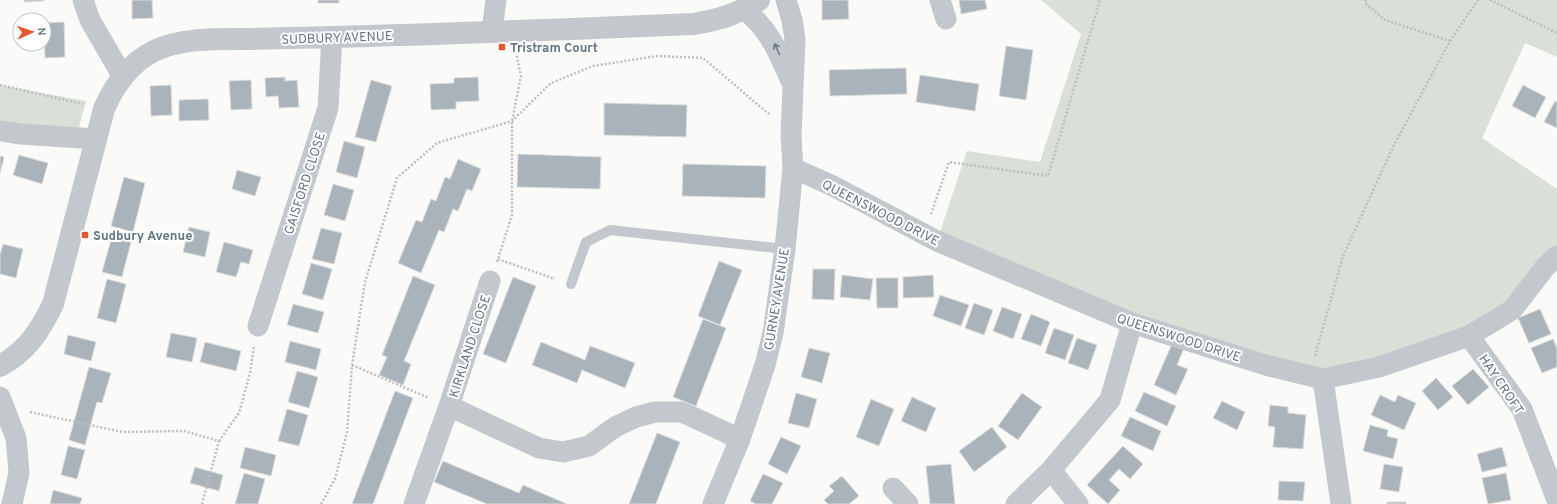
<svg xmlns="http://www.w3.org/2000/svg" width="1557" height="504" font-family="Overpass,sans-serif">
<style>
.green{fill:#dadfd7}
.building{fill:#aab3b9;stroke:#dcdcda}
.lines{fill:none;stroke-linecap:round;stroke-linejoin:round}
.path{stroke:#bbbfc2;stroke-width:2.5;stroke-dasharray:2 2;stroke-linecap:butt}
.service{stroke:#c3c8cc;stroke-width:10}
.minor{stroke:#c3c8cc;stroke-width:21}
.tertiary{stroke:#c3c8cc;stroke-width:22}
.oneway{stroke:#6a7a87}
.poi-dot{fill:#e4572e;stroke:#fff;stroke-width:1.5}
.labels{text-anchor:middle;stroke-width:4;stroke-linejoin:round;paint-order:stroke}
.street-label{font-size:13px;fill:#657683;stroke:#fff}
.poi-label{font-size:13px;font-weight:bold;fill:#657683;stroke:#fff;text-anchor:start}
</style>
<rect width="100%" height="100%" fill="#fafaf8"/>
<path class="green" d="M1041 0H1557V57L1525 43 1482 138 1557 189V256L1512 310 1323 379 1269 366 937 241 967 151 1040 162 1081 34Z
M0 85 86 101 78 131 0 132Z"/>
<path class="building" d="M24 0H44V1L24 2Z
M132 0H152L153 18 132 19Z
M318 0H339V3H318Z
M822 0H848L849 19 822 20Z
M959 0H985L987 9 961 14Z
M64 22 65 57 45 58 44 23Z
M1006 46 1033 50 1026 100 999 96Z
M906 68 907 94 830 96 829 70Z
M920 75 979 84 975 111 916 102Z
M285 77V81L297 80 299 107 279 108 278 96 266 97 265 78Z
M478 77 479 101 456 102V109L431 110 430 84 454 83V78Z
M251 80 252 109 231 110 229 81Z
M371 80 392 86 376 142 355 137Z
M171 85 172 115 151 116 150 86Z
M1523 85 1546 97 1535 118 1512 106Z
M208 99 209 120 179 121V100Z
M1555 101 1557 102V128L1544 122Z
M604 103 687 105 686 137 604 135Z
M344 141 365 147 357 178 336 172Z
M518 154 601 157 600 189 517 187Z
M19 155 48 163 42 184 13 175Z
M0 156 4 157 0 174Z
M458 159 481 169 472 191 467 189 458 211 453 209 444 232 439 230 421 273 398 263 416 220 422 222 431 199 436 201 445 177 450 179Z
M683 164 766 166 765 198 682 196Z
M237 170 261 177 255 196 232 189Z
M124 177 145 183 133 232 111 226Z
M333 184 354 190 345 221 324 215Z
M189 227 210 232 205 257 183 252Z
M321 228 342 233 334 264 312 259Z
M113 233 132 238 122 277 102 272Z
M224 242 253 250 249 264 241 262 236 277 216 272Z
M3 244 23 249 16 278 0 274V255Z
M719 261 742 270 720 325 698 316Z
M311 263 332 269 323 300 302 294Z
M813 269H835L834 300 812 299Z
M842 275 873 279 870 300 840 297Z
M933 275 934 297 903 298V277Z
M413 276 435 285 404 361 411 364 403 385 379 375 387 357 382 355Z
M513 277 536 286 506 363 483 354Z
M876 278H898V308H877Z
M107 279 126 284 116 323 97 318Z
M940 295 969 305 961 326 933 316Z
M974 303 993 310 984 335 965 328Z
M293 304 324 312 318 333 287 325Z
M1002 307 1022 314 1013 339 993 331Z
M1540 309 1551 334 1529 343 1518 318Z
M1031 314 1050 322 1041 346 1021 339Z
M703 319 726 328 696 406 673 397Z
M1054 328 1074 335 1065 360 1045 353Z
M171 333 197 338 192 362 166 357Z
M68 335 96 342 91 361 64 354Z
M1077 338 1097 345 1088 370 1068 363Z
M1553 339 1557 348V367L1542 373 1531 348Z
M290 341 321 349 316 370 285 362Z
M205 342 241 351 236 371 200 362Z
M541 342 585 360 590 346 635 363 625 388 582 370 577 383 532 365Z
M1172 344 1184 348 1177 365 1188 369 1176 395 1154 385Z
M809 348 830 353 822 383 801 377Z
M89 367 111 373 102 403 97 402 85 445 69 440Z
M1473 369 1489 387 1468 405 1452 386Z
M297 371 318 377 309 408 288 402Z
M1436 378 1453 397 1438 410 1422 391Z
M395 391 413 398 373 504H352Z
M1144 392 1176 406 1167 426 1135 411Z
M796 393 817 399 809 428 788 423Z
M1022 393 1042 407 1018 440 998 426Z
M1380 395 1395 402 1398 395 1416 403 1404 430 1371 415Z
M912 397 936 408 926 432 901 421Z
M871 399 894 409 879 446 856 437Z
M1222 401 1245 412 1237 430 1213 418Z
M1270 405 1288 407V413L1306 415 1303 449 1273 447 1275 427 1268 426Z
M287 409 308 415 299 446 278 441Z
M1130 417 1161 431 1153 451 1121 436Z
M1370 425 1388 430 1387 436 1398 439 1393 459 1363 451Z
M992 427 1007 447 974 472 959 451Z
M657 433 680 442 656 504H629Z
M781 437 801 446 787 474 768 464Z
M68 446 85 450 77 479 61 475Z
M1123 446 1143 464 1130 479 1119 469 1109 480 1120 490 1108 504 1087 485Z
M245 447 276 455 271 476 240 468Z
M1502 447 1507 466 1482 472 1477 454Z
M443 461 519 493 523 485 567 504H487L434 482Z
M951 464 955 504H930L926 466Z
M1384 464 1403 467 1399 492 1380 489Z
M195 467 223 475 219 491 190 483Z
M244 473 265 479 258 504H235Z
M1506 473 1511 500 1488 504 1482 478Z
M763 474 783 483 772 504H756L750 501Z
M842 476 859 496 849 504H828L824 500 834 491 829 486Z
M1279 481 1305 482 1303 501 1278 500Z
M53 490 82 498 80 504H50Z
M1387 502H1406V504H1387Z"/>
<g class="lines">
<path class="path" d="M1366 0 1365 3 1385 20 1450 41
M1490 0 1557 33
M0 85 83 104
M931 214 949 162 1048 176 1100 0
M498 259 555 279
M497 262 512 215V121L521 76 516 53
M1315 356 1343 256 1394 145 1450 41 1478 0
M352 365 429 398
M30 412 122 432 184 431 219 441 202 504
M219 441 239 413 250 373 254 346
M321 504 335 479 347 432 352 365 365 282 397 178 437 143 512 121 551 83 593 66 657 56 703 58 770 115"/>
<path class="service" d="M571 284 586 242 610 230 785 249"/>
<path class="minor" d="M83 0 90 20 123 77
M940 0 946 19
M744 9C770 30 778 52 791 81
M492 31 496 0
M0 131 21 134 96 139
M793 168 833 186 937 241 1132 323 1269 366 1323 379 1379 367 1469 336 1512 310 1546 266 1557 256
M490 281 449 406 539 448 563 452 589 446 615 427 636 417 655 412H682L740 439
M258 326 328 108 332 37
M1469 336 1522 409 1557 500
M1323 379 1341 504
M0 397 16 438 19 473 12 504
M1051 470 1078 504
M893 488 908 504
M414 504 449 406
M713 504 740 439 765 365 773 333 785 249 793 168 791 136 795 39 792 20 786 0
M1016 504 1051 470 1110 400 1132 323"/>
<path class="tertiary" d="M0 366C27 351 40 331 53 304L104 109C114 86 130 63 154 51 181 38 216 39 246 39 275 38 304 38 333 37 453 34 574 29 694 24 721 19 736 15 759 0"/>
</g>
<defs><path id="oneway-shaft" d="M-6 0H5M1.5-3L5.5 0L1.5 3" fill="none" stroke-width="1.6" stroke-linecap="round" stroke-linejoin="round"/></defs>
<use class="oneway" href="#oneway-shaft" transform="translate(777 49) rotate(-114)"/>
<g class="poi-dot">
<rect x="498" y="43" width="8" height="8" rx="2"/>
<rect x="81" y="231" width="8" height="8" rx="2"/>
</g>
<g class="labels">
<g class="street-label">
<text transform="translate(337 37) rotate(-2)" y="5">SUDBURY AVENUE</text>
<text transform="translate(304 183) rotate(-72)" y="5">GAISFORD CLOSE</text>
<text transform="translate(881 212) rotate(27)" y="5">QUEENSWOOD DRIVE</text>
<text transform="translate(776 299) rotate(-81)" y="5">GURNEY AVENUE</text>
<text transform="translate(1179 337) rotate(18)" y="5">QUEENSWOOD DRIVE</text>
<text transform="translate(469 346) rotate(-72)" y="5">KIRKLAND CLOSE</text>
<text transform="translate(1502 384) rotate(56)" y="5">HAY CROFT</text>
</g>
<g class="poi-label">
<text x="510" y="52">Tristram Court</text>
<text x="93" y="240">Sudbury Avenue</text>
</g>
</g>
<g transform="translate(32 32) rotate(87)"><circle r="19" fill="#ffffff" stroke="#c1c8cd"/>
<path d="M0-3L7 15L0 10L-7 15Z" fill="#e4572e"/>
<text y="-6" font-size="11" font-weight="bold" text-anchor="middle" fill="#657683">N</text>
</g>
</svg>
